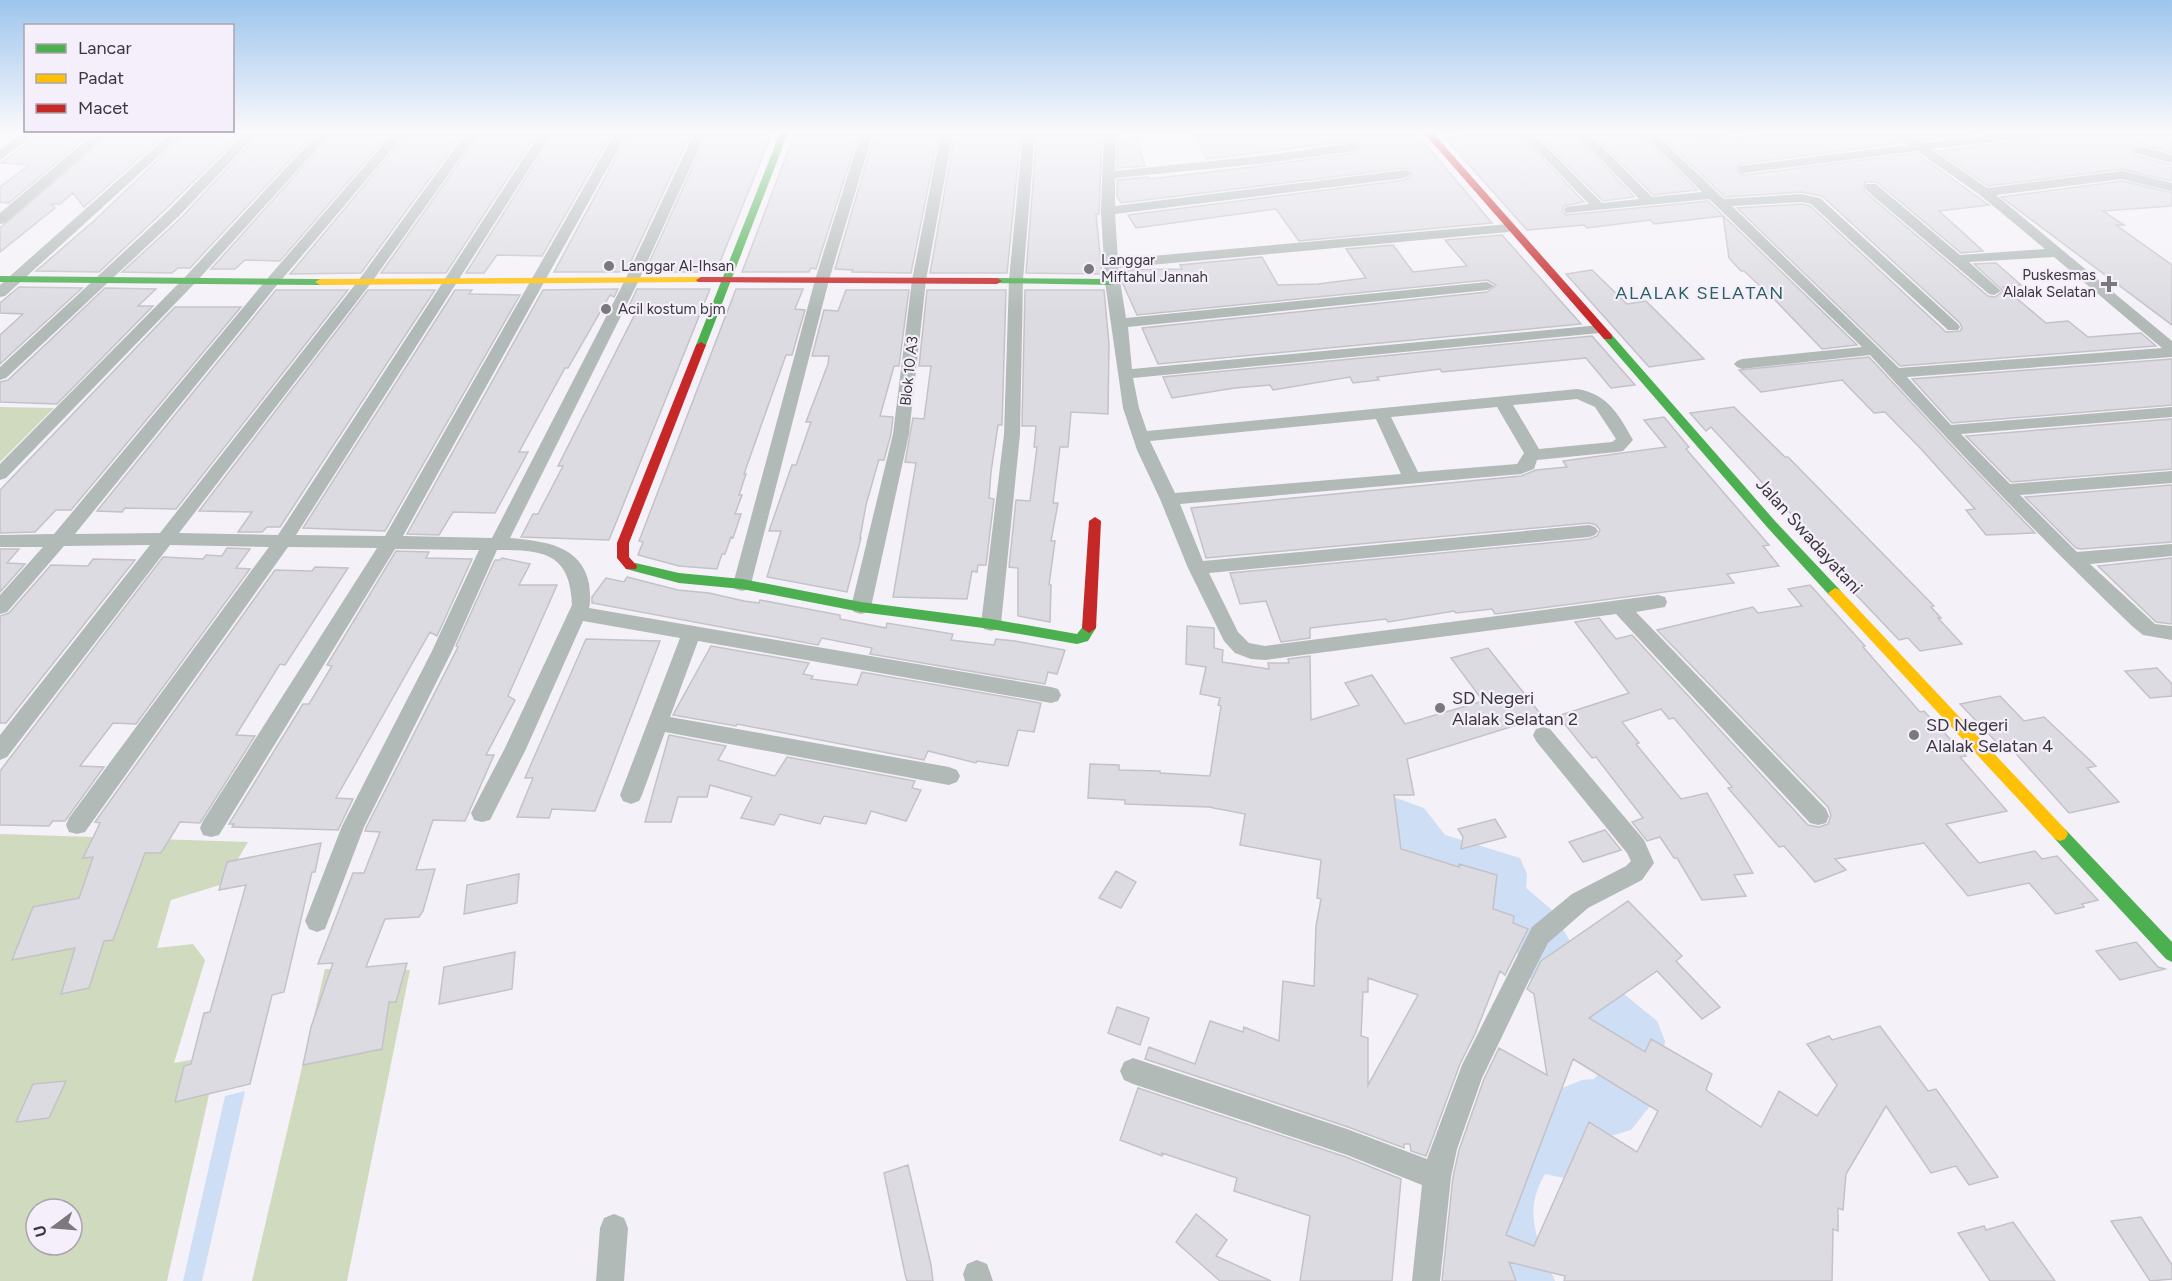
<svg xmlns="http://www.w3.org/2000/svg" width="2172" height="1281" font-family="Figtree,sans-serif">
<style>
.green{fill:#d0dabe;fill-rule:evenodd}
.water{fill:#cedef4}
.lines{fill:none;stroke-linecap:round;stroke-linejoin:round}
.river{fill:#cedef4;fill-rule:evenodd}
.building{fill:#dcdbe1;stroke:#c4c2c8;stroke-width:1.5;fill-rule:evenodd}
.street{fill:#b1bab7;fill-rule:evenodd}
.fast{fill:#4caf50;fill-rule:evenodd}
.slow{fill:#ffc107;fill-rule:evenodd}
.jam{fill:#c62828;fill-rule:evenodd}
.poi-dot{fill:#7c797e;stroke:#f5eefb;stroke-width:2}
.labels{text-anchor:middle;stroke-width:4.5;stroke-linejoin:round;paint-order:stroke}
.far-poi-label{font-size:15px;fill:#3b383d;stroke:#f5eefb;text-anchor:start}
.far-street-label{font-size:15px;fill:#3b383d;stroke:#f5eefb}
.far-quarter-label{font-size:18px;letter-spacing:1.5px;fill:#286260;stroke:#f5eefb}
.street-label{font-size:18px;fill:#3b383d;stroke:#f5eefb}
.poi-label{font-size:18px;fill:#3b383d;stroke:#f5eefb;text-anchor:start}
</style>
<rect width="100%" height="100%" fill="#f5f1f8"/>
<path class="green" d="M0 407 54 408 0 462Z
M0 834 248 842 223 884 171 900 157 948 193 944 205 960 174 1063 218 1055 167 1281H0ZM36 1209H72V1245H36Z
M325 969 410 970 347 1281H252Z"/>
<path class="water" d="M245 1091 202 1281H183L225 1096Z"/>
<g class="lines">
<path class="river" d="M2089 133 2132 154 2161 180 2172 184V204L2141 192 2112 166 2076 147 2072 141 2076 135Z
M1341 778 1424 808 1445 835 1520 858 1527 874 1526 888 1551 909 1580 958 1657 1021 1665 1041 1659 1085 1650 1106 1631 1130 1600 1139 1586 1169 1564 1178 1545 1174C1521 1215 1539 1242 1555 1281H1488C1479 1260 1469 1238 1468 1215 1467 1197 1495 1128 1509 1118 1521 1109 1534 1110 1548 1113L1560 1089 1582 1080 1594 1079 1601 1071 1605 1052 1540 996 1513 945 1479 915 1471 898 1472 889 1410 869 1389 840 1358 830 1341 820 1323 814 1316 799 1323 784Z"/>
</g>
<path class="building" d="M41 133H91L9 203 0 202V187L29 165 1 163Z
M111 133H167L84 207 73 193 60 204H51L55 208 0 252V228Z
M186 133H242L167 208 99 272 36 271 95 220Z
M260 133H315L190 268H178L172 273 122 272 181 218Z
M333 133H390L280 261 245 260 235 269H211Z
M408 133H463L361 273 290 274Z
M480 133H537L446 273H381Z
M554 133H612L542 256 497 255 484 273H466Z
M629 133H691L626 272H554Z
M708 133H772L716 272H645Z
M795 133H859L816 269 811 268 809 272H742Z
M875 133H939L911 273 852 272 853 270 835 269Z
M955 133H1021L1007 273H930Z
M1037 133H1102L1099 214H1096L1102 274 1026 273Z
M1193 133H1416L1492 223 1299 241 1276 209 1136 228 1128 215 1405 180 1413 175 1405 168 1121 203 1117 196V180L1148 177 1149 179 1269 165 1353 153 1361 148 1353 141 1207 159Z
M1481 133H1518L1584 202 1564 206 1562 211 1566 215 1708 201 1857 345 1822 349 1777 302 1744 271H1741L1729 258 1723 216 1654 224 1650 220 1587 228 1584 225 1527 230 1445 138Z
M1536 133H1574L1634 197 1603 201Z
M1592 133 1604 135 1640 133 1697 190 1653 195Z
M1658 133H1693L1697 140 1706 141 1783 133H1891L1902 143 1740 164 1736 170 1744 175 1916 153 1989 205 1939 211 1983 251 1961 253 1877 182H1865L1864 191 1988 296 1995 297 2003 291 1974 264 1996 263 2021 285 2003 287 2046 323 2068 321 2088 337 2141 333 2156 346 1900 366 1737 208 1802 204 1810 206 1946 332 1960 331 1962 328 1960 323 1822 196 1802 192 1725 197Z
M1911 133H1983L1923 141Z
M2042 133H2172V153L2140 144 2131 150 2134 155 2172 165V181L2122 169 1988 186 1937 151 2034 139Z
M1137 138 1145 166 1117 168 1118 139Z
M2122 181 2172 193V206L2103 211 2124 225H2116L2172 265V325L2001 197Z
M1502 235 1581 324 1158 364 1142 328 1487 292 1496 285 1487 280 1137 315 1123 284 1121 270 1182 269 1180 265 1262 257 1278 285 1318 284 1366 278 1346 249 1393 245 1413 272 1467 266 1445 240Z
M1592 270 1627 304 1646 301 1704 359 1649 367 1566 274Z
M19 287 82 288 0 364V335L23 314 0 313V303Z
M105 288 156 289 138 306H153L57 404 0 402V382L8 380Z
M618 289 614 297 610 295 568 368H565L519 452H528L495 513 453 512 439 535 407 534 543 290Z
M637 289H710L609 540 521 537 533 514H538L563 466H558L637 310 629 306Z
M736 289H803L795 309 805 310 792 355H786L744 474H746L739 495H742L735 514H741L733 538 731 537 725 554H722L717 569 679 566 638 555 643 542 639 541Z
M276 290H348L176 509 125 508 122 512 97 511Z
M368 290H435L280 527H267L262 532H238L252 512 199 511Z
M455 290H472L469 294 520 295 385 531 303 528Z
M846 290H909L899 366H894L880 416 893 417 891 434 884 460H879L877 466 866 505 860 538H861L847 592 767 577 781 531H769L792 465H796L811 422H806L828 364 829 356H812L824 310 838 311Z
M927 290H1006L1002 425H998L991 472 989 498 994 499 986 565H978L977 572 972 571 967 599 893 597 916 463 905 462 913 418 924 419 931 366H919Z
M1025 290H1104L1109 344 1108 414 1071 412 1068 447H1060L1053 503H1058L1051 541H1055L1049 585H1051L1050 622 1018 616V568L1009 567 1016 500 1030 501 1037 447H1034L1036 426H1022Z
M175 307H241L71 510H56L35 532 0 533V490Z
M1592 336 1635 385 1611 388 1586 358 1442 372 1440 369 1377 377 1379 380 1353 383 1350 377 1273 390 1270 385 1235 388 1172 398 1163 377Z
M1869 357 1965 460 2035 533 1986 535 1966 510 1975 509 1922 450 1885 412 1874 413 1842 380 1761 392 1739 370Z
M2172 359V405L1952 423 1912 379Z
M1734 407 1785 457H1788L1934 606 1931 607 1941 618H1938L1962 644 1920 651 1908 638 1899 640 1842 580 1851 579 1711 427 1706 431 1690 413Z
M1664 417 1689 447 1686 449 1769 545 1763 546 1779 566 1727 574 1734 583 1495 614 1492 609 1456 613 1454 611 1388 622 1386 619 1310 628V638L1281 642 1266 601 1240 604 1230 573 1589 539 1597 536 1600 530 1596 525 1589 523 1206 558 1191 508 1521 476 1536 470 1567 467 1563 461 1666 447 1644 420Z
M2172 419V469L2011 482 1966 436Z
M2172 485V542L2081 549 2076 548 2025 497Z
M227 548 250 549 236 568 250 569 136 724 113 723 80 766 104 767 65 821H53L49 826 0 825V771L163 557 203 559 206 555 222 556Z
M0 549H19L7 563 25 564 0 592Z
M396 551 429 552 426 558 472 559 437 636 430 632 336 798 353 799 338 830 232 827 234 824H229L303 704H309L332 666 327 665Z
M502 558 530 564 519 585H557L508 696 515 700 486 755H494L465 821 433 820 416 870 435 869 423 911 419 917 385 919 366 967 407 963 396 1002H389L382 1049 303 1065 311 1027 333 963 318 964 353 873H364L380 832 365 831 366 828 458 647 456 646 495 560H500Z
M2172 558V624L2156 622 2098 566Z
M93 559 135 560 6 723H0V616L9 613 51 565 88 566Z
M315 567 348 568 285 665 280 664 236 735 255 736 200 823 180 822 161 853H145L113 940 104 941 89 988 61 994 75 948 12 960 33 907 79 898 93 857 83 858 100 823 95 822 275 570 312 571Z
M627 577 678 590 709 593 744 601 759 603 760 600 840 615V619L886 628 887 623 953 634 951 640 994 645 996 639 1015 641 1065 650 1057 674 1048 672 1045 684 870 654 872 648 822 638 818 645 592 603V597L606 578 624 582Z
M1810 585 1865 646 1863 647 1920 712 1924 711 1966 756 1960 757 2007 811 1946 824 1979 863 2035 851 2042 859 2057 856 2098 900 2082 904 2084 907 2056 914 2029 883 1968 896 1924 843 1835 859 1846 870 1815 882 1784 846 1779 847 1728 788 1732 787 1674 718 1669 719 1661 709 1622 722 1639 743 1636 744 1681 799 1707 793 1753 873 1734 875 1746 896 1702 900 1677 858H1674L1660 837 1647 841 1632 822 1643 818 1596 757 1592 758 1558 716 1629 693 1575 622 1599 618 1616 639 1632 635 1808 825 1819 827 1828 824 1831 815 1828 807 1657 630 1753 607 1758 613 1802 606 1788 589Z
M1187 626 1214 628V648L1223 650 1222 662 1269 669 1268 663H1289L1288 659 1310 656 1311 720 1359 705 1345 683 1372 675 1405 724 1483 701 1451 658 1488 648 1543 717 1407 759 1414 795H1394L1401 849 1459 867V864L1497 875 1493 909 1514 916 1513 923 1528 929 1505 975 1500 971 1475 1034 1460 1064 1426 1156 1411 1151 1410 1144H1404V1148L1348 1127 1145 1059 1149 1047 1195 1064 1210 1021 1243 1032 1244 1027 1279 1041 1283 981 1314 986 1316 926 1321 899 1317 898 1321 860 1240 845 1245 814 1209 807 1125 804V800L1088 798 1090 764 1119 765V770L1160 771V773L1210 776 1221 706 1218 705 1220 698 1200 694 1206 667 1186 664ZM1368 978 1418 995 1368 1085V1038L1361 1036 1363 992H1368Z
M586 639 660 641 595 811 552 809 549 818 517 817 533 778H525Z
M711 646 809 663 803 674 813 676 811 679 857 685 862 672 1041 703 1034 732 1018 730 1008 766 977 761 976 763 928 751 924 760 737 724 736 726 673 715Z
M2157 668 2172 684V696L2150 698 2125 671Z
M2000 696 2024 721 2044 717 2096 766 2087 768 2119 802 2069 813 2010 747 2003 749 1960 704Z
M669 735 726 746 718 760 775 776 787 757 915 781 912 788 921 790 906 821 871 811 866 824 824 816 820 824 780 814 774 825 741 818 752 797 710 785 707 797H678L671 822H645Z
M1495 819 1506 837 1461 849 1463 837 1458 829Z
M1605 830 1621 850 1583 862 1569 842Z
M321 843 315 872H312L284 992 272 995 250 1084 175 1102 184 1066 191 1064 204 1013 210 1012 246 885 219 890 227 862Z
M1116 871 1136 882 1121 908 1099 898Z
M519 874 517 903 464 914 467 885Z
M1628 901 1682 956 1676 961 1720 1007 1702 1019 1657 971 1589 1018 1645 1052 1651 1039 1712 1074 1706 1090 1761 1127 1779 1091 1817 1116 1837 1085 1807 1044 1829 1036 1832 1040 1880 1026 1928 1091 1936 1089 1998 1177 1969 1185 1956 1166 1931 1173 1886 1106 1846 1174 1843 1210 1838 1208V1231L1833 1229 1832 1281H1564L1565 1276 1509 1262 1516 1281H1442L1453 1177 1459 1150 1484 1079 1499 1048 1547 1075 1534 994 1527 989 1541 961ZM1573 1059 1658 1111 1637 1152 1589 1122 1534 1246 1506 1235Z
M2136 942 2158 967 2165 969 2120 980 2096 951Z
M515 952 512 989 439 1004 444 967Z
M1117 1007 1149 1018 1140 1045 1108 1033Z
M66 1081 49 1118 16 1122 33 1084Z
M1138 1088 1346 1157 1401 1179 1392 1281H1300L1310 1216 1234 1191 1237 1178 1162 1153V1156L1120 1140Z
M908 1165 931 1265 933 1281H907L905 1274 884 1173Z
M1196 1214 1227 1240 1216 1256 1271 1281H1220L1176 1242Z
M2141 1217 2172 1265V1279L2150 1281 2111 1221Z
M2013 1222 2055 1281H1990L1958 1233 1984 1226 1986 1230Z"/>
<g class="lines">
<path class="street" d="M22 133H36L0 160V150Z
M95 133H109L5 223 0 224V213Z
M171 133H184L5 296 0 297V285Z
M245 133H258L179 216 6 378 0 380V367L169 210Z
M318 133H331L196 282 6 478 0 480V464L186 276Z
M393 133H406L277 285 75 534 160 533 361 277 466 133H478L371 283 179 533 278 535 540 133H552L296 535 385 536 615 133H627L403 536 492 538 625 280 694 133H706L639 280 510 538C543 541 582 545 589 584 590 592 591 601 589 608L1051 687 1058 689 1061 695 1058 701 1051 703 698 641 670 717 949 767 957 770 960 776 957 782 949 785 665 732 642 795 639 801 631 804 623 801 620 795 680 638 583 621 526 749 490 820 482 822 474 820 471 813 505 748 572 605C570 553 544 550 497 550L451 653 364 827 325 929 317 932 309 929 305 921 342 826 431 653 479 550 395 549 219 835 211 837 203 835 200 828 203 821 377 548 288 547 85 832 77 834 69 832 66 825 69 818 269 547 170 545 7 757 0 760V735L150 545 64 546 7 612 0 614V595L43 547H0V535L54 534 267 279Z
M861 133H873L829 280 751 584 749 589 742 591 735 589 733 584 815 280Z
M941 133H953L926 280 909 434 871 607 868 612 861 614 854 612 851 607 893 434 912 280Z
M1023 133H1035L1023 280 1020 434 1001 624 998 629 991 631 984 629 981 624 1004 434 1009 280Z
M1104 133H1116L1115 171 1269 155 1353 143 1359 147 1353 151 1269 163 1115 178V206L1405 170 1411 174 1405 178 1115 214 1118 259 1508 224 1515 228 1508 232 1118 268 1126 318 1487 282 1494 286 1487 290 1128 327 1132 369 1600 325 1607 329 1600 333 1133 378 1139 408 1147 431 1577 389C1608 394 1619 415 1633 440L1623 451 1617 452 1537 460 1534 469 1521 474 1180 504 1203 561 1589 525 1595 527 1598 531 1595 535 1589 537 1209 573 1238 632 1249 643 1265 646 1658 595 1665 597 1667 602 1665 607 1636 612 1826 809 1829 816 1826 823 1818 825 1810 823 1616 614 1265 660 1251 659 1235 653 1224 641 1188 568 1160 499 1137 450 1123 408 1105 282 1101 211ZM1577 399 1595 407 1616 439 1612 442 1539 449 1513 405ZM1497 407 1524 453 1517 464 1418 472 1391 417ZM1376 419 1401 474 1175 493 1150 441Z
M1520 133H1533L1602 203 1639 199 1576 133H1589L1652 197 1702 192 1642 133H1655L1724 199 1802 194 1820 198 1958 324 1960 327 1958 330H1948L1811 204 1802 202 1732 206 1899 368 2162 348 2054 257 1969 262 2001 291 1994 295 1989 294 1866 190 1865 187 1866 184H1876L1960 255 2045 249 1980 195 1917 151 1744 173 1740 172 1738 169 1740 166 1908 145 1893 133H1907L1922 143 2003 133H2040L2034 137 1931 149 1987 188 2122 171 2172 183V191L2122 179 1996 195 2172 341V357L1907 377 1951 425 2172 407V417L1961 434 2010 484 2172 471V483L2020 495 2077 552 2172 544V556L2090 564 2155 624 2172 626V640L2143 635 2132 626C2041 539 1955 448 1870 355L1742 369 1737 367 1734 364 1737 361 1742 359 1862 347 1709 199 1566 213 1564 210 1566 207 1589 204Z
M1698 133H1729C1722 139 1707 140 1699 138Z
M2139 146 2172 155V163L2135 153 2133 150Z
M1543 727 1550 729 1644 840 1654 863 1642 880 1588 908 1548 943 1534 970 1482 1078 1457 1149 1451 1177 1440 1281H1412L1422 1185 1347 1155 1133 1084 1124 1080 1120 1071 1124 1062 1133 1058 1347 1129 1427 1159 1462 1065 1532 927 1572 894 1626 866 1631 861 1627 853 1536 741 1533 735 1536 729Z
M614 1214 624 1218 628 1228 624 1281H596L600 1228 604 1218Z
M977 1260 987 1264 993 1281H965L963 1274 967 1264Z"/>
<path class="fast" d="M780 133H788L706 345 705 347H697L696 345Z
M0 276 320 279 325 282 320 285 0 282Z
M997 278 1112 279 1117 282 1112 285 994 283 992 281Z
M1608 334 1612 335 1775 521 1840 590 1842 593 1840 596H1830L1767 527 1604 339V335Z
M631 562 679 573 742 579 861 602 991 619 1077 634 1084 625 1089 623 1096 628 1088 641 1077 644 991 629 861 612 742 589 679 583 626 569 625 566Z
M2060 827 2065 829 2172 942V962L2166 959 2055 839 2052 834 2055 829Z"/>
<path class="slow" d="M701 277 706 280 704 282 320 285 315 282 320 279Z
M1835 588 1840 590 2065 829 2068 834 2065 839 2060 841 2055 839 1830 596 1828 593Z"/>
<path class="jam" d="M1424 133H1433L1612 335V339H1604Z
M701 277 997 278 1002 281 997 284 698 282 696 280Z
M701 342 706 345 629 543V557L637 566 636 569H626L617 558V543L696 345Z
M1095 517 1101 521 1096 628 1089 633 1082 628 1089 521Z"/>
</g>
<linearGradient id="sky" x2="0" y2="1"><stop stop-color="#9dc5ed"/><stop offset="0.42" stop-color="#faf9fc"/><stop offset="1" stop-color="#faf9fc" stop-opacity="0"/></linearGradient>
<rect width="2172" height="313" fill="url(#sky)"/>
<g class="poi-dot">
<circle cx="609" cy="266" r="6"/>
<circle cx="1089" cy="269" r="6"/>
<path d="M2106 275h6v6h6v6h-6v6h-6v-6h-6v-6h6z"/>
<circle cx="606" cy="309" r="6"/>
<circle cx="1440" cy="708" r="6"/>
<circle cx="1914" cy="735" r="6"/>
</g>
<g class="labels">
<g class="far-poi-label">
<text x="1101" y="265">Langgar<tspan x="1101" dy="17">Miftahul Jannah</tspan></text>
<text x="621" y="271">Langgar Al-Ihsan</text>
<text x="2096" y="280" text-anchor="end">Puskesmas<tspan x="2096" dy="17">Alalak Selatan</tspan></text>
<text x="618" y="314">Acil kostum bjm</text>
</g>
<g class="far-street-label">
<text transform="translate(909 371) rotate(-84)" y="5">Blok 10 A3</text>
</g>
<g class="far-quarter-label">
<text x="1700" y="299">ALALAK SELATAN</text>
</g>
<g class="street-label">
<text transform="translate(1809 536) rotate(48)" y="6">Jalan Swadayatani</text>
</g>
<g class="poi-label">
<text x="1452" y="704">SD Negeri<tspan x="1452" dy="21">Alalak Selatan 2</tspan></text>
<text x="1926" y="731">SD Negeri<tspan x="1926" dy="21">Alalak Selatan 4</tspan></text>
</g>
</g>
<rect x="24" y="24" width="210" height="108" fill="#f5eefb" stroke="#aba5af" stroke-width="1.5"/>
<rect x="36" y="44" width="30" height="9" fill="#4caf50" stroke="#aba5af" stroke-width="1.5"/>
<text x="78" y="54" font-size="18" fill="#3b383d">Lancar</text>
<rect x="36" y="74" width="30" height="9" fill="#ffc107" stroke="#aba5af" stroke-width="1.5"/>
<text x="78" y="84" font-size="18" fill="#3b383d">Padat</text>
<rect x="36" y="104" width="30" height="9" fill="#c62828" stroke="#aba5af" stroke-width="1.5"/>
<text x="78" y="114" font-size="18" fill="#3b383d">Macet</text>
<g transform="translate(54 1227) rotate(254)"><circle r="28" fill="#f5eefb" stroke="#aba5af" stroke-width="1.5"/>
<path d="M0-4.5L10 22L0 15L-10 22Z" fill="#7c797e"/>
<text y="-9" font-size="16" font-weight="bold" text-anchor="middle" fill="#3b383d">U</text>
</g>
</svg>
